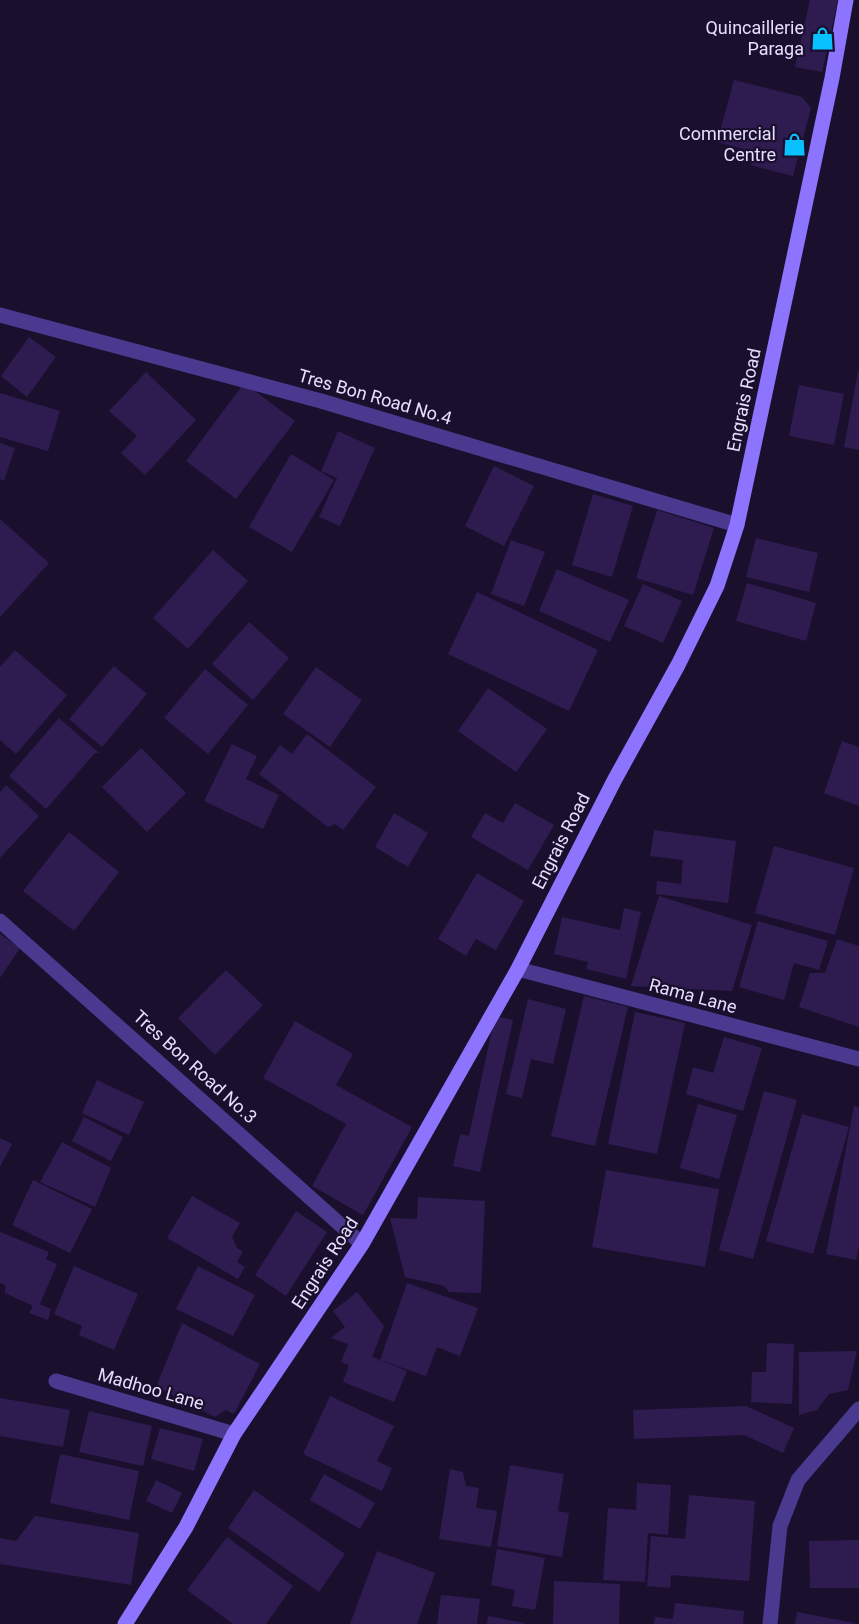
<svg xmlns="http://www.w3.org/2000/svg" width="859" height="1624" font-family="Roboto,sans-serif">
<style>
.building{fill:#2e1b50}
.lines{fill:none;stroke-linecap:round;stroke-linejoin:round}
.street{stroke:#49398f;stroke-width:15}
.secondary{stroke:#8d74ff;stroke-width:15}
.labels{text-anchor:middle;stroke-width:4.5;stroke-linejoin:round;paint-order:stroke}
.poi-label{font-size:18px;fill:#e6ddff;stroke:#1a102e;text-anchor:end}
.street-label{font-size:18px;fill:#e6ddff;stroke:#1a102e}
</style>
<rect width="100%" height="100%" fill="#1a102e"/>
<path class="building" d="M810 0H838L822 72 795 67Z
M734 80 802 97 811 108 793 176 751 165 755 152 717 142Z
M29 337 56 357 27 397 1 376Z
M858 371H859V450L844 447Z
M146 372 196 420 145 475 121 453 137 436 109 411Z
M244 383 295 421 236 499 186 461Z
M799 385 844 394 834 445 789 436Z
M0 393 60 411 48 451 0 437Z
M338 431 375 448 340 526 319 517 337 478 321 471Z
M0 443 15 448 4 481 0 479Z
M291 454 334 480 292 552 249 527Z
M494 466 534 486 504 546 465 526Z
M593 494 633 506 612 577 572 565Z
M657 510 714 528 693 595 636 578Z
M0 519 49 563 0 617Z
M756 538 818 553 809 592 746 577Z
M511 540 545 552 524 606 491 594Z
M213 550 248 581 188 649 153 618Z
M557 569 629 600 610 642 539 611Z
M747 583 816 603 806 641 736 621Z
M643 584 682 601 663 643 624 626Z
M477 592 598 650 569 711 448 654Z
M249 622 289 658 253 700 212 664Z
M15 650 67 695 16 754 0 740V667Z
M114 666 147 694 102 747 69 719Z
M316 667 362 700 330 747 283 714Z
M205 669 248 705 208 754 164 718Z
M488 688 547 729 516 772 458 731Z
M59 718 99 753H95L46 809 9 776Z
M307 734 376 787 343 830 335 824 328 827 259 774 280 745 292 754Z
M842 741 859 747V806L824 793Z
M232 744 257 756 246 779 279 795 263 829 204 801Z
M141 748 186 793 147 832 102 787Z
M6 785 39 816 0 858V792Z
M515 803 554 825 528 870 471 837 485 813 503 823Z
M394 813 428 833 408 867 375 847Z
M654 830 736 841 728 903 656 894 657 881 681 884 683 860 650 856Z
M69 832 119 872 74 931 23 891Z
M774 846 854 868 835 935 755 913Z
M477 873 524 901 496 950 476 939 466 956 438 939Z
M659 896 752 925 732 991 631 986Z
M624 908 641 912 626 979 586 969 588 962 554 954 562 917 620 930Z
M758 921 828 941 819 970 794 963 784 1000 739 987Z
M0 934 20 948 0 978Z
M837 939 859 946V1027L799 1007 810 973H825Z
M226 970 263 1005 215 1055 178 1018Z
M584 996 628 1007 595 1146 551 1136Z
M528 999 566 1009 553 1064 531 1059 522 1098 506 1094Z
M635 1012 685 1023 657 1154 608 1144Z
M495 1016 513 1020 480 1172 453 1166 460 1134 469 1136Z
M295 1021 353 1054 336 1085 412 1127 363 1215 312 1186 346 1124 263 1078Z
M724 1037 762 1048 743 1111 686 1094 693 1067 713 1073Z
M97 1080 144 1102 129 1135 82 1113Z
M764 1091 797 1100 753 1259 719 1250Z
M698 1104 737 1115 719 1179 680 1168Z
M854 1106 859 1107V1247L856 1260 826 1254Z
M802 1114 849 1127 813 1254 766 1241Z
M84 1117 123 1137 111 1161 72 1141Z
M0 1138 12 1144 0 1167Z
M62 1142 111 1168 95 1207 40 1182Z
M606 1170 719 1189 705 1267 592 1247Z
M33 1180 92 1209 70 1253 12 1225Z
M192 1196 240 1223 232 1237 237 1248 243 1252 237 1262 245 1267 238 1279 167 1238Z
M418 1197 485 1201 481 1293 449 1292 444 1286 405 1277 390 1218 417 1219Z
M296 1211 327 1232 286 1296 255 1275Z
M0 1232 49 1252 46 1259 57 1264 40 1304 51 1309 48 1320 29 1313 33 1306 5 1293V1285L0 1283Z
M74 1266 138 1294 114 1350 79 1335 82 1326 54 1314Z
M198 1266 255 1295 233 1336 176 1309Z
M407 1283 478 1308 460 1356 437 1347 426 1376 380 1360Z
M357 1292 384 1326 372 1357 407 1371 394 1402 343 1382 349 1365 341 1362 348 1344 331 1338 345 1327 333 1311Z
M182 1323 260 1364 234 1414 226 1410 215 1417 156 1387Z
M767 1343 794 1344 792 1404 751 1402 752 1372H766Z
M857 1351 848 1390 829 1394 817 1410 799 1415V1352Z
M330 1396 394 1426 377 1461 392 1468 382 1491 303 1454Z
M0 1398 70 1410 63 1447 0 1436Z
M746 1406 794 1428 783 1453 744 1435 634 1439 633 1410Z
M89 1411 152 1426 143 1466 79 1452Z
M160 1428 203 1439 194 1471 151 1459Z
M60 1454 139 1471 129 1520 50 1503Z
M510 1465 564 1474 558 1511 569 1513 562 1557 497 1546Z
M450 1469 463 1472 466 1486 479 1488 476 1508 497 1511 491 1547 439 1539Z
M324 1474 375 1503 360 1529 310 1500Z
M156 1480 182 1493 172 1513 146 1501Z
M637 1483 671 1485 668 1535 648 1533 645 1582 603 1580 608 1508 636 1510Z
M254 1490 345 1554 319 1592 228 1528Z
M689 1495 755 1501 749 1581 671 1575 670 1588 647 1586 651 1536 685 1539Z
M35 1516 139 1533 131 1585 0 1564V1538L16 1541Z
M227 1537 293 1586 266 1624H233L187 1590Z
M859 1540V1588H810L809 1541Z
M497 1549 545 1558 535 1610 512 1606 515 1590 491 1585Z
M377 1551 435 1573 417 1624H350Z
M554 1581 620 1584 619 1624H553Z
M441 1595 480 1599 477 1624H437Z
M675 1603 744 1611 743 1624H654L655 1617 673 1619Z
M797 1612 854 1623V1624H795Z
M488 1616 524 1623V1624H487Z"/>
<g class="lines">
<path class="street" d="M0 315 321 401 737 525
M0 921 362 1244
M518 969 859 1059
M56 1381 234 1434
M770 1624 780 1526 798 1480 859 1409"/>
<path class="secondary" d="M125 1624 186 1527 234 1434 362 1244 518 969 615 779 678 665 717 586 737 525 832 78 846 0"/>
</g>
<defs>
<symbol id="shop-bare" viewBox="-9 -9 18 18"><path d="M-5-2.5h2.3a2.7 3.5 0 0 1 5.4 0H5L5.5 6h-11ZM-1.5-2.5h3a1.5 2.3 0 0 0-3 0Z" fill="#09c1ff" stroke="#1a102e" stroke-width="2.5" paint-order="stroke"/></symbol>
</defs>
<g fill-rule="evenodd">
<use href="#shop-bare" x="806" y="22" width="33" height="33"/>
<use href="#shop-bare" x="778" y="128" width="33" height="33"/>
</g>
<g class="labels">
<g class="poi-label">
<text x="804" y="34">Quincaillerie<tspan x="804" dy="21">Paraga</tspan></text>
<text x="776" y="140">Commercial<tspan x="776" dy="21">Centre</tspan></text>
</g>
<g class="street-label">
<text transform="translate(375 397) rotate(16)" y="6">Tres Bon Road No.4</text>
<text transform="translate(744 400) rotate(-78)" y="6">Engrais Road</text>
<text transform="translate(561 841) rotate(-63)" y="6">Engrais Road</text>
<text transform="translate(693 996) rotate(15)" y="6">Rama Lane</text>
<text transform="translate(195 1067) rotate(42)" y="6">Tres Bon Road No.3</text>
<text transform="translate(325 1263) rotate(-57)" y="6">Engrais Road</text>
<text transform="translate(151 1389) rotate(16)" y="6">Madhoo Lane</text>
</g>
</g>
</svg>
